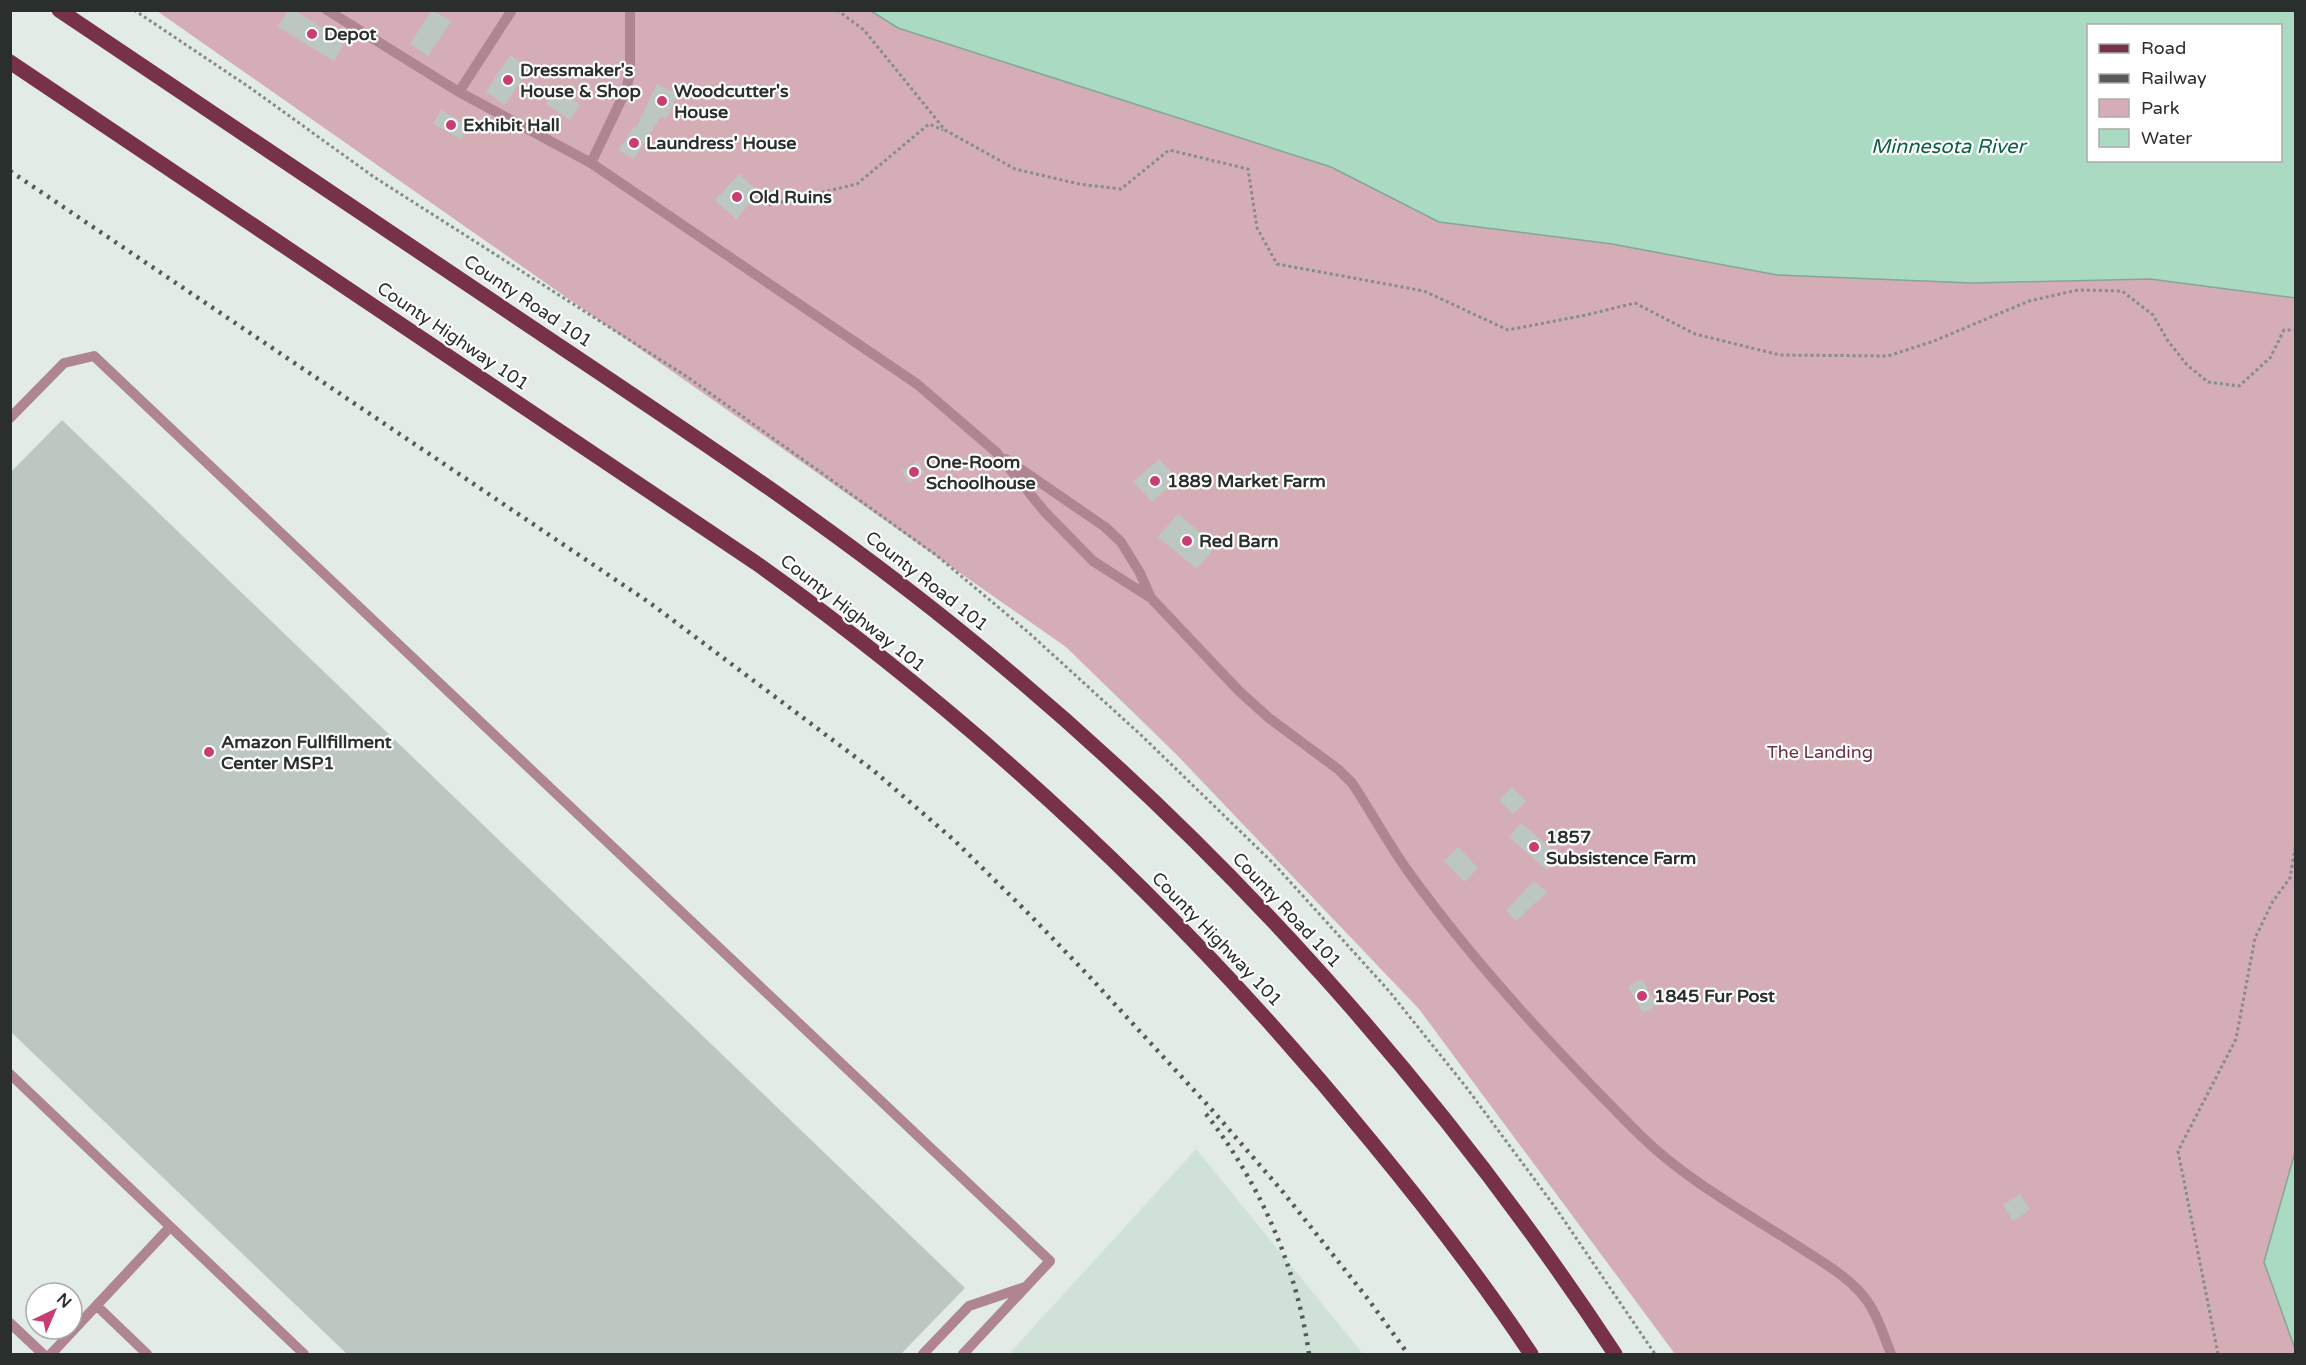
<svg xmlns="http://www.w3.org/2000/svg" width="2306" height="1365" font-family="'Varela Round',sans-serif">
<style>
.built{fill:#d0e1d8}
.green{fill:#d5adb7}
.water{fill:#abdac3;stroke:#84a696;stroke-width:1.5;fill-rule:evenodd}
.building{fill:#bdc7c2}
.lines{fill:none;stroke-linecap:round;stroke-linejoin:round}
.path{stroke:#868d89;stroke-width:3;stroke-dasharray:3 3;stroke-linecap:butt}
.service{stroke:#af8591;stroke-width:10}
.primary{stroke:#77324a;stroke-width:15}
.rail{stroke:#565b59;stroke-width:4.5;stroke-dasharray:3 6;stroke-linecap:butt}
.poi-dot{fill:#c83d72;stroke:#fff;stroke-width:2}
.labels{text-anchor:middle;stroke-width:4.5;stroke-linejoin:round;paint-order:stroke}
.poi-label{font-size:18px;font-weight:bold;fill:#2a2e2c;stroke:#fff;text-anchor:start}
.street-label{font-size:18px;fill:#2a2e2c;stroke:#fff}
.park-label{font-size:18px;fill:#6a2f43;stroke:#fff}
.water-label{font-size:20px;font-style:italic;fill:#0c6044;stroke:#fff}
</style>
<rect width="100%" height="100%" fill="#e2ebe6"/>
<path class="built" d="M1196 1149 1363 1354H1009Z"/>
<path class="green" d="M157 11H904L1179 118 1331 167 1439 222 1612 244 1777 275 1972 283 2150 279 2295 298 2296 1152 2267 1253 2295 1340V1354H1675L1419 1009 1176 754 1066 647Z"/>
<path class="water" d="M871 11H2295V298L2150 279 1972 283 1777 275 1612 244 1439 222 1331 167 898 28ZM2088 26H2280V160H2088Z
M2295 1152 2296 1349H2295L2264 1262Z"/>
<path class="building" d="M288 10H294L345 42 334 61 278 27Z
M432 10 451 21 428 56 410 44Z
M510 55 529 68 505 105 486 92Z
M657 84 678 94 666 119 661 116 634 159 619 150 634 126 636 128Z
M556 88 580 105 570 120 546 104Z
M441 110 469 126 461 139 433 124Z
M739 174 760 193 736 219 715 200Z
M62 420 965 1288 901 1354H347L10 1031V473Z
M1159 459 1177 479 1152 502 1133 482Z
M918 461 925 473 909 483 902 471Z
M1178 514 1216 546 1197 569 1158 537Z
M1512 787 1526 801 1513 814 1499 800Z
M1521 823 1559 856 1547 870 1509 837Z
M1458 847 1478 868 1464 882 1444 861Z
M1534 881 1547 892 1537 903 1536 902 1516 921 1506 910Z
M1642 979 1657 1005 1643 1013 1628 986Z
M2020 1194 2030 1210 2013 1221 2003 1205Z"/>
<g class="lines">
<path class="path" d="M134 10 249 87 374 177 689 378 936 555 1028 632 1142 736 1274 864 1389 991 1466 1087 1555 1207 1655 1354
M837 10 864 30 945 130 1015 169 1079 184 1121 189 1169 150 1248 169 1257 228 1277 264 1424 291 1508 330 1586 315 1635 303 1695 334 1780 355 1888 356 1934 341 2029 301 2078 290 2122 291 2153 315 2168 341 2187 365 2208 382 2239 386 2270 358 2284 330H2296
M769 205 857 184 929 124 943 130
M2218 1354 2178 1151 2236 1039 2255 938 2273 901 2290 878 2296 843"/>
<path class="service" d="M327 10 459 92 591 163 917 384 996 452 1044 511 1093 561 1151 598 1239 691 1269 718 1339 770 1352 783C1372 813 1389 845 1410 874 1478 968 1559 1054 1641 1136 1686 1180 1743 1211 1796 1245 1817 1259 1841 1272 1858 1290 1876 1308 1882 1332 1891 1354
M459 92 512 10
M591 163 626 90 630 73V10
M10 418 64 363 94 356 1050 1261 963 1354
M1006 459 1105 527 1121 542 1140 573 1151 598
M10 1074 304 1354
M97 1306 147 1354
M10 1323 43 1354
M51 1354 170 1227
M923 1354 969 1306 1025 1287"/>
<path class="primary" d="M59 10C227 123 394 235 561 347 703 442 845 536 976 644 1223 846 1440 1088 1615 1354
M10 62 756 563C986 727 1192 922 1370 1140 1427 1209 1482 1280 1531 1354"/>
<path class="rail" d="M10 171 650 603 874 771 955 841 1029 914 1088 975 1213 1111 1283 1192 1368 1299 1408 1354
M1206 1114C1260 1183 1297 1268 1309 1354"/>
</g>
<g class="poi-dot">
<circle cx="312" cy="34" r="6"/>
<circle cx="508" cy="80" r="6"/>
<circle cx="662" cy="101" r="6"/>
<circle cx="451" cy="125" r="6"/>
<circle cx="634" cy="143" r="6"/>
<circle cx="737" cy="197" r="6"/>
<circle cx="914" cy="472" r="6"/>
<circle cx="1155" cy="481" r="6"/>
<circle cx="1187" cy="541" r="6"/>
<circle cx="209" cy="752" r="6"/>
<circle cx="1534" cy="847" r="6"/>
<circle cx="1642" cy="996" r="6"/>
</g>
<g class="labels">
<g class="poi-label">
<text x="324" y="40">Depot</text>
<text x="520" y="76">Dressmaker's<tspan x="520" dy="21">House &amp; Shop</tspan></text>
<text x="674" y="97">Woodcutter's<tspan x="674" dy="21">House</tspan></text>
<text x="463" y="131">Exhibit Hall</text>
<text x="646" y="149">Laundress' House</text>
<text x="749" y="203">Old Ruins</text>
<text x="926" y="468">One-Room<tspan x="926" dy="21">Schoolhouse</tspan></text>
<text x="1167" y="487">1889 Market Farm</text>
<text x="1199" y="547">Red Barn</text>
<text x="221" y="748">Amazon Fullfillment<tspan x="221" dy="21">Center MSP1</tspan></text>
<text x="1546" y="843">1857<tspan x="1546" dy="21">Subsistence Farm</tspan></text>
<text x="1654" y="1002">1845 Fur Post</text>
</g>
<g class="street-label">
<text transform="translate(528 301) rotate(34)" y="6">County Road 101</text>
<text transform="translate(453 336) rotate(34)" y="6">County Highway 101</text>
<text transform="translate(927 581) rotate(38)" y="6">County Road 101</text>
<text transform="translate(853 613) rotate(38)" y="6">County Highway 101</text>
<text transform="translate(1287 910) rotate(47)" y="6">County Road 101</text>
<text transform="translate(1217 939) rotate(46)" y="6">County Highway 101</text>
</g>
<g class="park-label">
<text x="1820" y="758">The Landing</text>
</g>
<g class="water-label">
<text x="1948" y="153">Minnesota River</text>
</g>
</g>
<rect width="2306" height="1365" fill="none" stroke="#2a2e2c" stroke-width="24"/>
<rect x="2087" y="24" width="195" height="138" fill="#ffffff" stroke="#aaabab" stroke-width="1.5"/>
<rect x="2099" y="44" width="30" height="9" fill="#77324a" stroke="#aaabab" stroke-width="1.5"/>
<text x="2141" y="54" font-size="18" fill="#2a2e2c">Road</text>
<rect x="2099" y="74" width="30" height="9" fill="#565b59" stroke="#aaabab" stroke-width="1.5"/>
<text x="2141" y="84" font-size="18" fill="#2a2e2c">Railway</text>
<rect x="2099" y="99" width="30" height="18" fill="#d5adb7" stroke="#aaabab" stroke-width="1.5"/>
<text x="2141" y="114" font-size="18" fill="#2a2e2c">Park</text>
<rect x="2099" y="129" width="30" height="18" fill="#abdac3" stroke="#aaabab" stroke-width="1.5"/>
<text x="2141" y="144" font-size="18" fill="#2a2e2c">Water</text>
<g transform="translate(54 1311) rotate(44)"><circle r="28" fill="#ffffff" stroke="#aaabab" stroke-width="1.5"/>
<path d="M0-4.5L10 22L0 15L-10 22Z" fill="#c83d72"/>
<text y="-9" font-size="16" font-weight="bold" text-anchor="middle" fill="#2a2e2c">N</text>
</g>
</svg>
